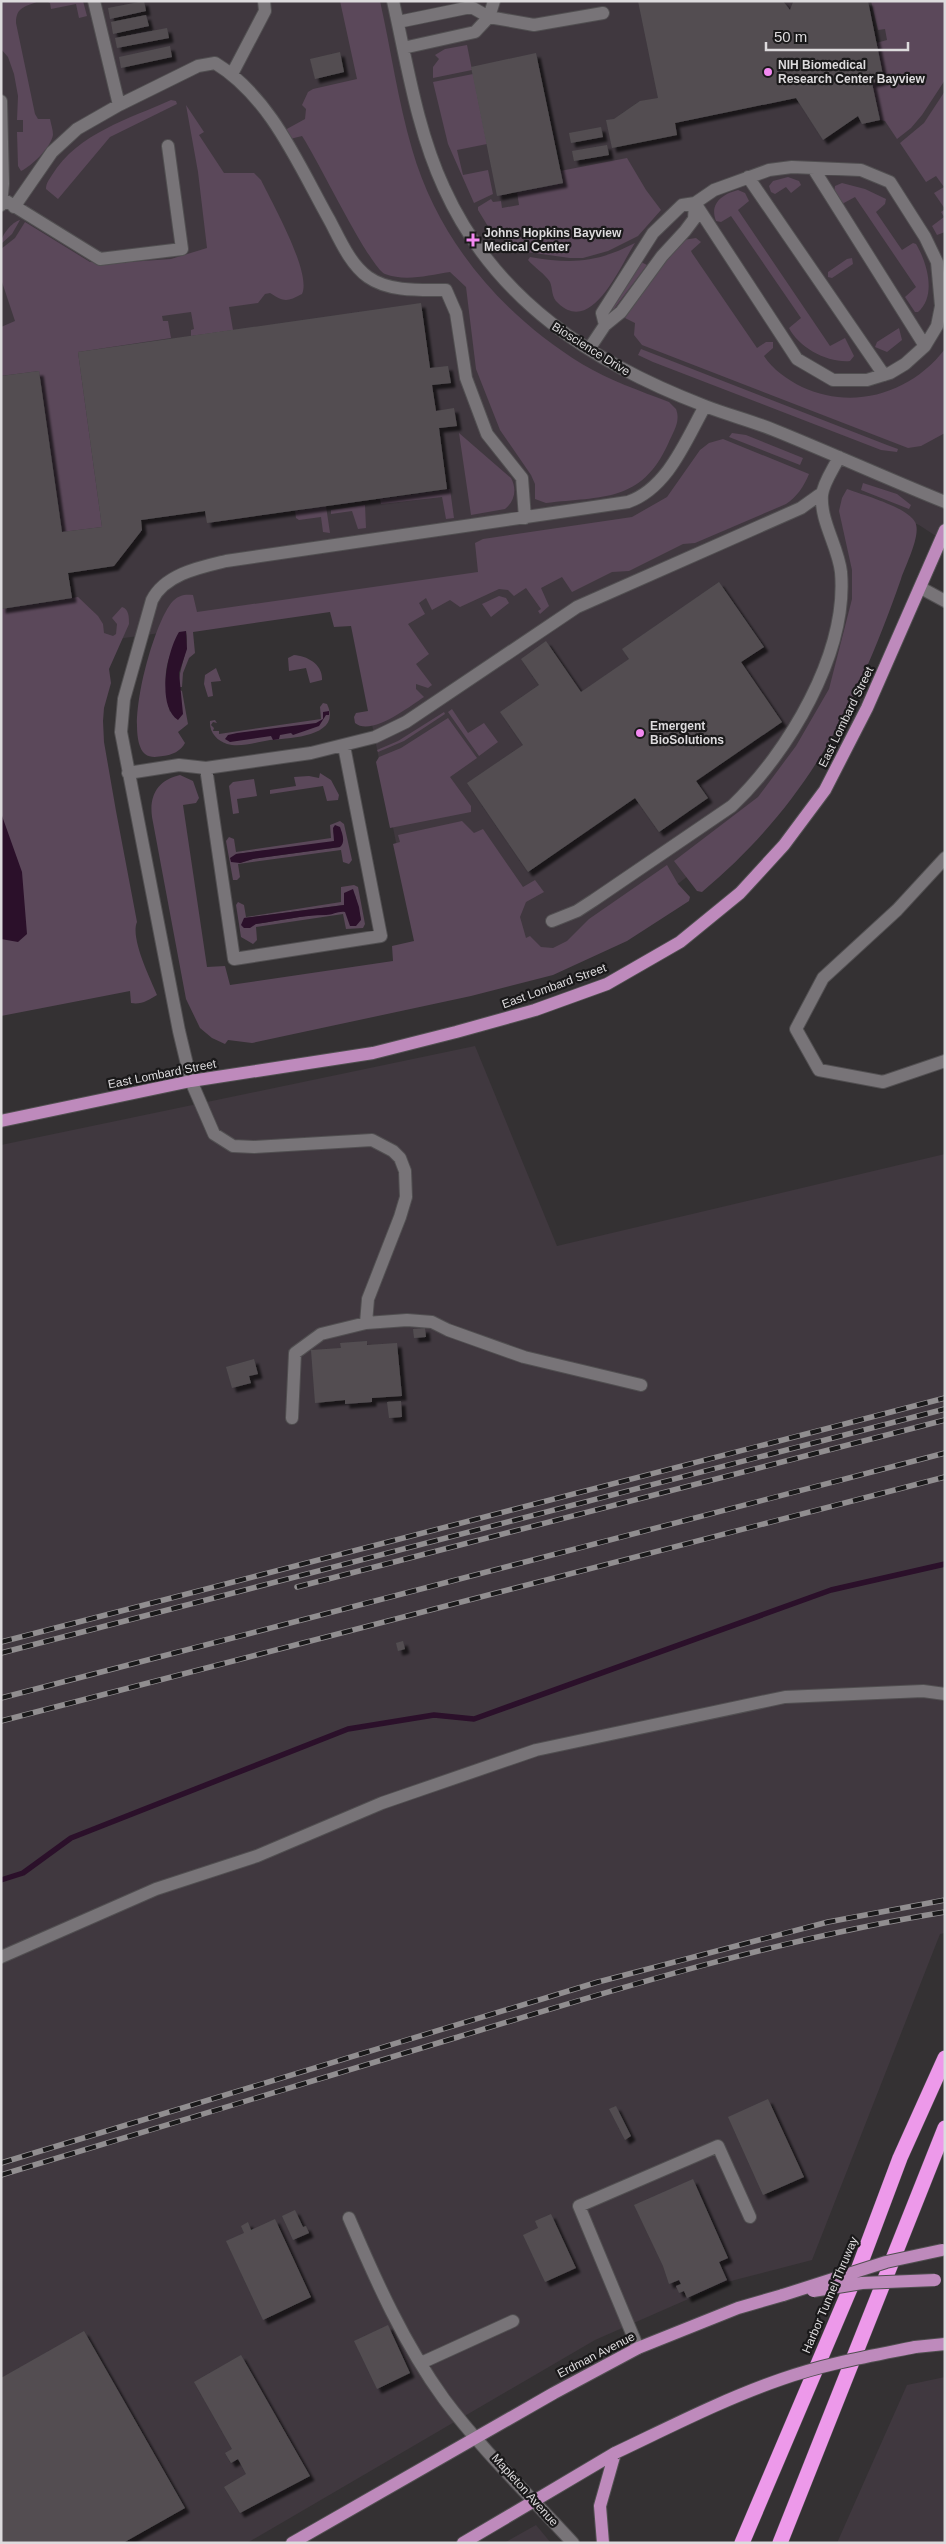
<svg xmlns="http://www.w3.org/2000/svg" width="946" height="2544" font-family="Helvetica,sans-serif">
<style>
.built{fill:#40383f}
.green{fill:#5b485a;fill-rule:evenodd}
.water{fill:#2b102a}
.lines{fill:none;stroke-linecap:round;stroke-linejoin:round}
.stream{stroke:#2b102a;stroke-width:5.5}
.building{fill:#524e51;filter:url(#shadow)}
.minor-casing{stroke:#514f51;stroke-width:14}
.major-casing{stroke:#514f51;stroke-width:14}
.highway-casing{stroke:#514f51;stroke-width:16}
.minor{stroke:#787478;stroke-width:12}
.major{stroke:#be8abc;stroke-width:12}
.highway{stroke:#ed99ea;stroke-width:15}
.rail-casing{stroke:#918e90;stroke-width:5.5}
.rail{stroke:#1a191a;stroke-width:4;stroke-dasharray:11;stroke-linecap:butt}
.major-bridge-casing{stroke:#514f51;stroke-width:14;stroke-linecap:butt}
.major-bridge{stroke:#be8abc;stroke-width:12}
.poi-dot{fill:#f389f1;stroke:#1a191a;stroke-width:2}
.labels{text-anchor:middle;stroke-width:4.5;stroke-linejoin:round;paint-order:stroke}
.poi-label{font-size:12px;font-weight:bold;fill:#dddbdd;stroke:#1a191a;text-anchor:start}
.street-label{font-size:12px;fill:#dddbdd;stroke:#1a191a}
</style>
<defs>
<filter id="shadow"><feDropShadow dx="4.5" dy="4.5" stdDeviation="1" flood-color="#0009"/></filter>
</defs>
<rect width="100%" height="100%" fill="#343133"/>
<path class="built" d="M1 1H945V542L919 525 885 512 848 658 788 771 711 858 661 897 541 957 398 852 348 607 1 655Z
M475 1046 557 1246 945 1154V1933L940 1934 812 2260 727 2282 595 2340 247 2543H1V1145Z
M945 2377V2543H837L907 2385Z
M536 2525 551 2543H504Z"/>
<path class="green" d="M1 1H39C26 7 16 6 16 23L35 114 38 119H50C51 124 53 130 53 135 51 147 32 166 21 171L18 166 17 132H23V120H17L18 96 14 74 8 57 1 49Z
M46 1H83L87 16 79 18 76 4 51 9 50 3Z
M340 1H380C391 50 398 101 412 149 438 240 502 315 582 364 609 380 640 391 669 402L676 409C681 422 673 432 668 444 641 503 602 496 546 503L535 499V484L531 475 500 430 476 369 466 287 450 272C429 275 406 282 385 274 370 268 317 158 302 136L290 139 285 130 305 119 306 109 302 105 308 92 313 89 357 79Z
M871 1H945V80L922 115 911 128 897 139 885 121 880 120 872 83 884 80 876 43 887 40 885 29 878 30Z
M467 45 472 70 433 78V67L439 59 435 55 445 49Z
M473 74 487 144 457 150 463 175 488 170 493 194 474 203 448 144 433 82Z
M945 91V209L934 193 944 187 936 176 926 182 900 143 924 123Z
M171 100 176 101 177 104 110 137 58 199 46 189C46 183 49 180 52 175 78 133 129 119 171 100Z
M186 105 204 132 199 135 224 173H254L261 180C272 203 312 273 302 294 287 302 284 302 270 293L265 294 258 303 229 307 233 330 191 336V330L194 329 191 312 162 316 163 321H168L171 338 78 352 102 527 62 532 39 371 1 376V327L15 321 1 279V249L15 238 25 222 90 262 114 263 171 259 207 248 198 172Z
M627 158 646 190 661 210 638 236 608 251 583 258H570L520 251 489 228 478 210V207L491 199 493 202 501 201 502 208 519 205 517 192 562 183 560 171Z
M788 177 799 181 801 185 791 193 786 187 775 194 771 192 769 186 773 181Z
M842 183 865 189 886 199 885 204 876 212 902 250 913 243 916 244C927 262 937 296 918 312H915L905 297 916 287 855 197 842 204 834 193 835 186Z
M738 190 745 193 749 201 738 210 830 346 845 338 854 356 850 361C828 363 799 348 789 328L801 318 731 216 721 222 716 221C709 203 723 194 738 190Z
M945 209V232L937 235 932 226 944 217 941 212Z
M20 220 12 234 1 244C1 235 12 222 20 220Z
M696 238 701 242 691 251 692 253 757 348 766 342H773V348L764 356C772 369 788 380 802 387 854 411 911 393 945 349V433L921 446 908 448 642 345 634 335 635 323 625 318 656 271 683 240Z
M635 243C620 266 592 336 558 303 551 297 553 289 550 282 545 274 534 267 528 260L530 257C572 264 596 263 635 243Z
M852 258 853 264 832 278 828 277V272L847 259Z
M641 262 647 265 613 310 612 307Z
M899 328 902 340 887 352 875 347 877 342Z
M641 349 887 445 898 449 897 452 881 450 653 362 638 355Z
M459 433 511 478C517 489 515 501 505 509L471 515Z
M732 433 746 435 803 458 800 465 729 437Z
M723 439 809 474C804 486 797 497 786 504L695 543 683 544 629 571 612 572 572 592 562 577 541 588 549 606 540 614 538 611 541 609 526 588 514 596 508 590 499 589 460 607 450 600 432 610 426 598 419 603 425 614 408 624 429 654 416 664 432 685 428 688 416 684V689L424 697C410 706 371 737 355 723L354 717 356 713 368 711 351 626 334 627 330 612 193 632 195 653 189 658 183 673 182 687H179C178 667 190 651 186 631 162 658 163 679 170 712L180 698V690L182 691 188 724 178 732 185 743C181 751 172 755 163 756 157 757 150 758 145 754 122 735 154 620 173 601 179 595 185 594 193 595L197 612 478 572 475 543 483 539 632 517 667 497 700 450 709 443Z
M863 483 897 494 911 505 909 509 861 490Z
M450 489 454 518 446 519 442 497 381 504 380 499Z
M847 489C863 495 907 507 915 522 922 534 905 566 901 579 856 707 807 804 702 892L697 891 674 861 758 797 796 746 829 689 852 599V570L839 511 842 498Z
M365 505 366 528 358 529 352 511 331 514V510Z
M326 506 330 533 323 532 321 517 299 520 296 518 295 511Z
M499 596 506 598 509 603 491 617 482 604Z
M78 597 98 616 103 624 104 633 113 636 116 634 117 624 112 618 122 607C129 609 129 617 129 624L109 669 111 683 104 708 103 721 104 742 116 811 137 922C130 938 150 978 157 995 149 1000 141 1005 131 1003L130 991 1 1016V609Z
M294 655C307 656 323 664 322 680L310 683 306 668 289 671 288 658Z
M216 668 221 681 211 682 213 696 208 697 204 684 205 675Z
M323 703 327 704C343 737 288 738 270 740 257 742 240 748 227 744 217 741 209 732 210 721L215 720 217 723 213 722 211 725 214 728 213 731H219V734L321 719 320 707Z
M452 709 468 733 484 723 498 742 479 756 448 712Z
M444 712 445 714 404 741 378 752 377 750 398 741Z
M448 718 477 758 450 777 471 806V812L390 828 376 762 379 757 401 748Z
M320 773 331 780 339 795 338 800 327 801 323 786 270 794V790L296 786 294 777 309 776 319 778Z
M180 775 193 781 199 798 196 803 183 805 207 967 225 966 230 985 393 961 392 946 414 941 393 844 400 842 398 835 462 821 474 833 483 829 523 887 535 880 544 892 526 902 520 917 526 938 530 936 541 947 553 948 567 941 589 919 667 865 678 884 690 897 689 901 627 941 553 975 471 996 252 1043 228 1040 225 1044 212 1038 200 1028 186 999 152 817C149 795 158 780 180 775Z
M254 779 257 796 237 799 239 813 233 814 229 786 233 782Z
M340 821 344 824 352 860 349 864 343 862 341 850 238 864 240 877 237 880H233L226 841 229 837 234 839 236 852 331 838 330 825ZM333 829 340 847 253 859 240 863 236 854 327 843 335 841Z
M354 885 358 887 365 924 363 928 346 929 343 914 256 927 257 940 253 944 241 937 236 905 238 902 244 905 246 917 341 902V887ZM344 893 355 895 361 920C354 916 345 909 338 911 330 913 326 915 318 914L256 924 244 918 344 905Z"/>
<path class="water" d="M186 631 187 649 179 673 183 714 178 720C156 706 167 651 179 632Z
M329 711V715H326L319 726 293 735 291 733 280 735 279 739 273 740 271 736 230 742 225 739 228 735 237 733 316 723 323 719V712Z
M1 813 22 872 27 934 18 942 1 939Z
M335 825 340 827C342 833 346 842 340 847L253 859 240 863 231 862 230 858 236 854 334 841 333 828Z
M353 889 359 907 361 920 356 926H350L345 912C338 911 333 915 326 915 303 915 279 921 256 924L250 928H244L241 925 244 918 344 905V893Z"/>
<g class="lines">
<path class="stream" d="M1 1880 23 1873 71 1838 348 1729 434 1715 474 1719 831 1590 945 1564"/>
</g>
<path class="building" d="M144 1 146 11 110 19 108 8Z
M638 1H783L790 10 793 2 792 1H868L884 80 872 83 880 120 862 124 858 116 823 140 796 98 675 123 677 135 612 148 606 120 614 119 640 101 658 98Z
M146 15 149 26 113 34 111 22Z
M167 28 169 38 117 48 115 38Z
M170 46 172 57 121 68 119 57Z
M340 52 344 72 315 79 310 59Z
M536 53 563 183 497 196 471 67Z
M601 127 603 137 571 143 569 133Z
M607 145 609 155 574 161 572 151Z
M421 303 430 368 448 366 451 383 432 385 436 411 454 408 457 426 439 428 447 489 207 523 205 511 141 520 142 530 114 566 68 573 72 598 1 609V376L39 371 62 532 102 527 78 352Z
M719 582 764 647 741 662 782 722 696 781 708 798 659 832 635 798 528 872 467 783 523 745 500 712 539 685 521 659 546 641 581 692 629 659 622 649Z
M425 1328 426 1337 414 1338 413 1329Z
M367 1341V1345L397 1343 402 1396 372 1398V1402L345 1404V1400L315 1403 311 1350 341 1348 340 1343Z
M254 1359 258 1374 249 1376 251 1383 232 1388 226 1367Z
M401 1401 402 1417 389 1418 387 1402Z
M403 1641 405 1649 398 1651 396 1643Z
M768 2099 804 2177 763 2195 728 2117Z
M616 2106 631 2136 625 2140 609 2109Z
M693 2179 728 2258 719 2262 727 2280 687 2298 684 2291 679 2293 676 2286 681 2284 679 2280 669 2284 663 2266 634 2205Z
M295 2210 303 2227 306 2226 309 2233 293 2240 282 2216Z
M551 2214 576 2268 545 2282 523 2235 538 2228 535 2221Z
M275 2219 311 2297 263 2320 226 2241 244 2233 241 2226 248 2222 251 2230Z
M388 2325 410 2373 377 2389 354 2341Z
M84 2331 185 2508 123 2543H1V2378Z
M241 2355 310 2476 240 2513 224 2487 246 2474 238 2459 231 2463 225 2453 232 2449 194 2382Z"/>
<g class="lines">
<defs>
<path id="minor" d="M94 1 119 105
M393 1C407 63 417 130 444 188 495 301 593 363 705 406 728 415 752 421 774 430 831 453 888 479 945 502
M398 22 466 8H473L489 17 534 25 603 13
M403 48 475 32 489 17 494 1
M232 74 265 11 264 1
M1 101 3 184 1 205
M813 168 925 346
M748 177 884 375
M3 199 100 259 182 249 168 146
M14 207 52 152 77 129 119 105 198 66 215 63C271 97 299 166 330 221 340 240 350 264 368 277 389 292 421 290 446 290L456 313 466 378 487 434 522 478 525 518
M605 325 602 313 653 233 682 205 695 203 714 190 769 170 792 167 861 170 890 182 925 237 937 262 941 306 937 326 925 346 905 364 890 373 867 380H833L797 359 695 203
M589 349 605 325 621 312 662 256 685 231 694 219 695 203
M921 588 945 601
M206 768 234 959 381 936 344 746
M128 773 179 765 206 768 311 753 375 737 406 722 577 607 801 508 822 493
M945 858 897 910 823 978 796 1029 819 1070 883 1082 945 1061
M552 921 577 911 594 900 732 806C788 753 848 653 841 572 838 546 820 521 822 495 823 483 834 468 839 457
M366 1323 407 1320 432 1322 448 1330 524 1357 641 1385
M292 1418 295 1353 321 1334 366 1323 368 1299 400 1217 406 1197 405 1171 400 1158 393 1151 372 1140 254 1147 233 1146 214 1134 191 1081 179 1031 121 732 124 699 152 600C165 574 201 567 226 561L628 502C668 488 686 440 705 406
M1 1957 156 1889 257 1856 382 1803 536 1750 785 1697 923 1691 945 1694
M349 2218C376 2281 404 2344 444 2399 482 2450 530 2496 573 2543
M638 2348 579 2206 718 2146 750 2217
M421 2363 513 2321"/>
<path id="major" d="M1 1121 191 1081 373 1053 456 1032 535 1010 607 984 680 942 740 893 784 845 825 790 867 708 945 530
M915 2347 945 2344
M292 2543 554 2393 638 2348 738 2308 783 2295
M463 2543 615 2453
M603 2543 600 2506 615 2453"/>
<path id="highway" d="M742 2543 858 2270 900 2158 945 2058
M780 2543 945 2128"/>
</defs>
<use href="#minor" class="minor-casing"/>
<use href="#major" class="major-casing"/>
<use href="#highway" class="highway-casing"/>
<use href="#minor" class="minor"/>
<use href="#major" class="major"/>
<use href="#highway" class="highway"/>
<defs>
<path id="rail" d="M297 1587 945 1420
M1 1642 945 1398
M1 1653 945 1409
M1 1698 945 1453
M1 1721 945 1477
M1 2163 598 1982 828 1922 945 1900
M1 2175C154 2129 306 2083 458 2037 619 1988 779 1939 945 1912"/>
</defs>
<use href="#rail" class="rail-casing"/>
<use href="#rail" class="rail"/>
<defs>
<path id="major-bridge" d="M813 2291 862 2283 935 2280
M783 2295 886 2262 942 2250
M615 2453C670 2427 724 2399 782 2379 824 2364 870 2356 915 2347"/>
</defs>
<use href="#major-bridge" class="major-bridge-casing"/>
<use href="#major-bridge" class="major-bridge"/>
</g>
<g class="poi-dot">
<circle cx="768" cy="72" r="5"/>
<path d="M470.5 232.5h5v5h5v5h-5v5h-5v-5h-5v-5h5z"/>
<circle cx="640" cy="733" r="5"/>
</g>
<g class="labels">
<g class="poi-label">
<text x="778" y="69">NIH Biomedical<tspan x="778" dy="14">Research Center Bayview</tspan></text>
<text x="484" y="237">Johns Hopkins Bayview<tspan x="484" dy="14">Medical Center</tspan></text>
<text x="650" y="730">Emergent<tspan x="650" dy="14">BioSolutions</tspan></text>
</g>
<g class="street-label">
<text transform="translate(591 349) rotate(32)" y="4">Bioscience Drive</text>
<text transform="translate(846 717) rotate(-64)" y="4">East Lombard Street</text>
<text transform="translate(554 986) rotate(-20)" y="4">East Lombard Street</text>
<text transform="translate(162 1074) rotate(-11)" y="4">East Lombard Street</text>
<text transform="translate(830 2295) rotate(-67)" y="4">Harbor Tunnel Thruway</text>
<text transform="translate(596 2355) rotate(-27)" y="4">Erdman Avenue</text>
<text transform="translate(525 2490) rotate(48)" y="4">Mapleton Avenue</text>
</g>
</g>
<rect width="946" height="2544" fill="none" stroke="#dddbdd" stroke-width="5"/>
<path d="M766 42v8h142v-8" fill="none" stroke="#dddbdd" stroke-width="2.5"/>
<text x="774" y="42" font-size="15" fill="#dddbdd" stroke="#1a191a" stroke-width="4" paint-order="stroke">50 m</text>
</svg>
